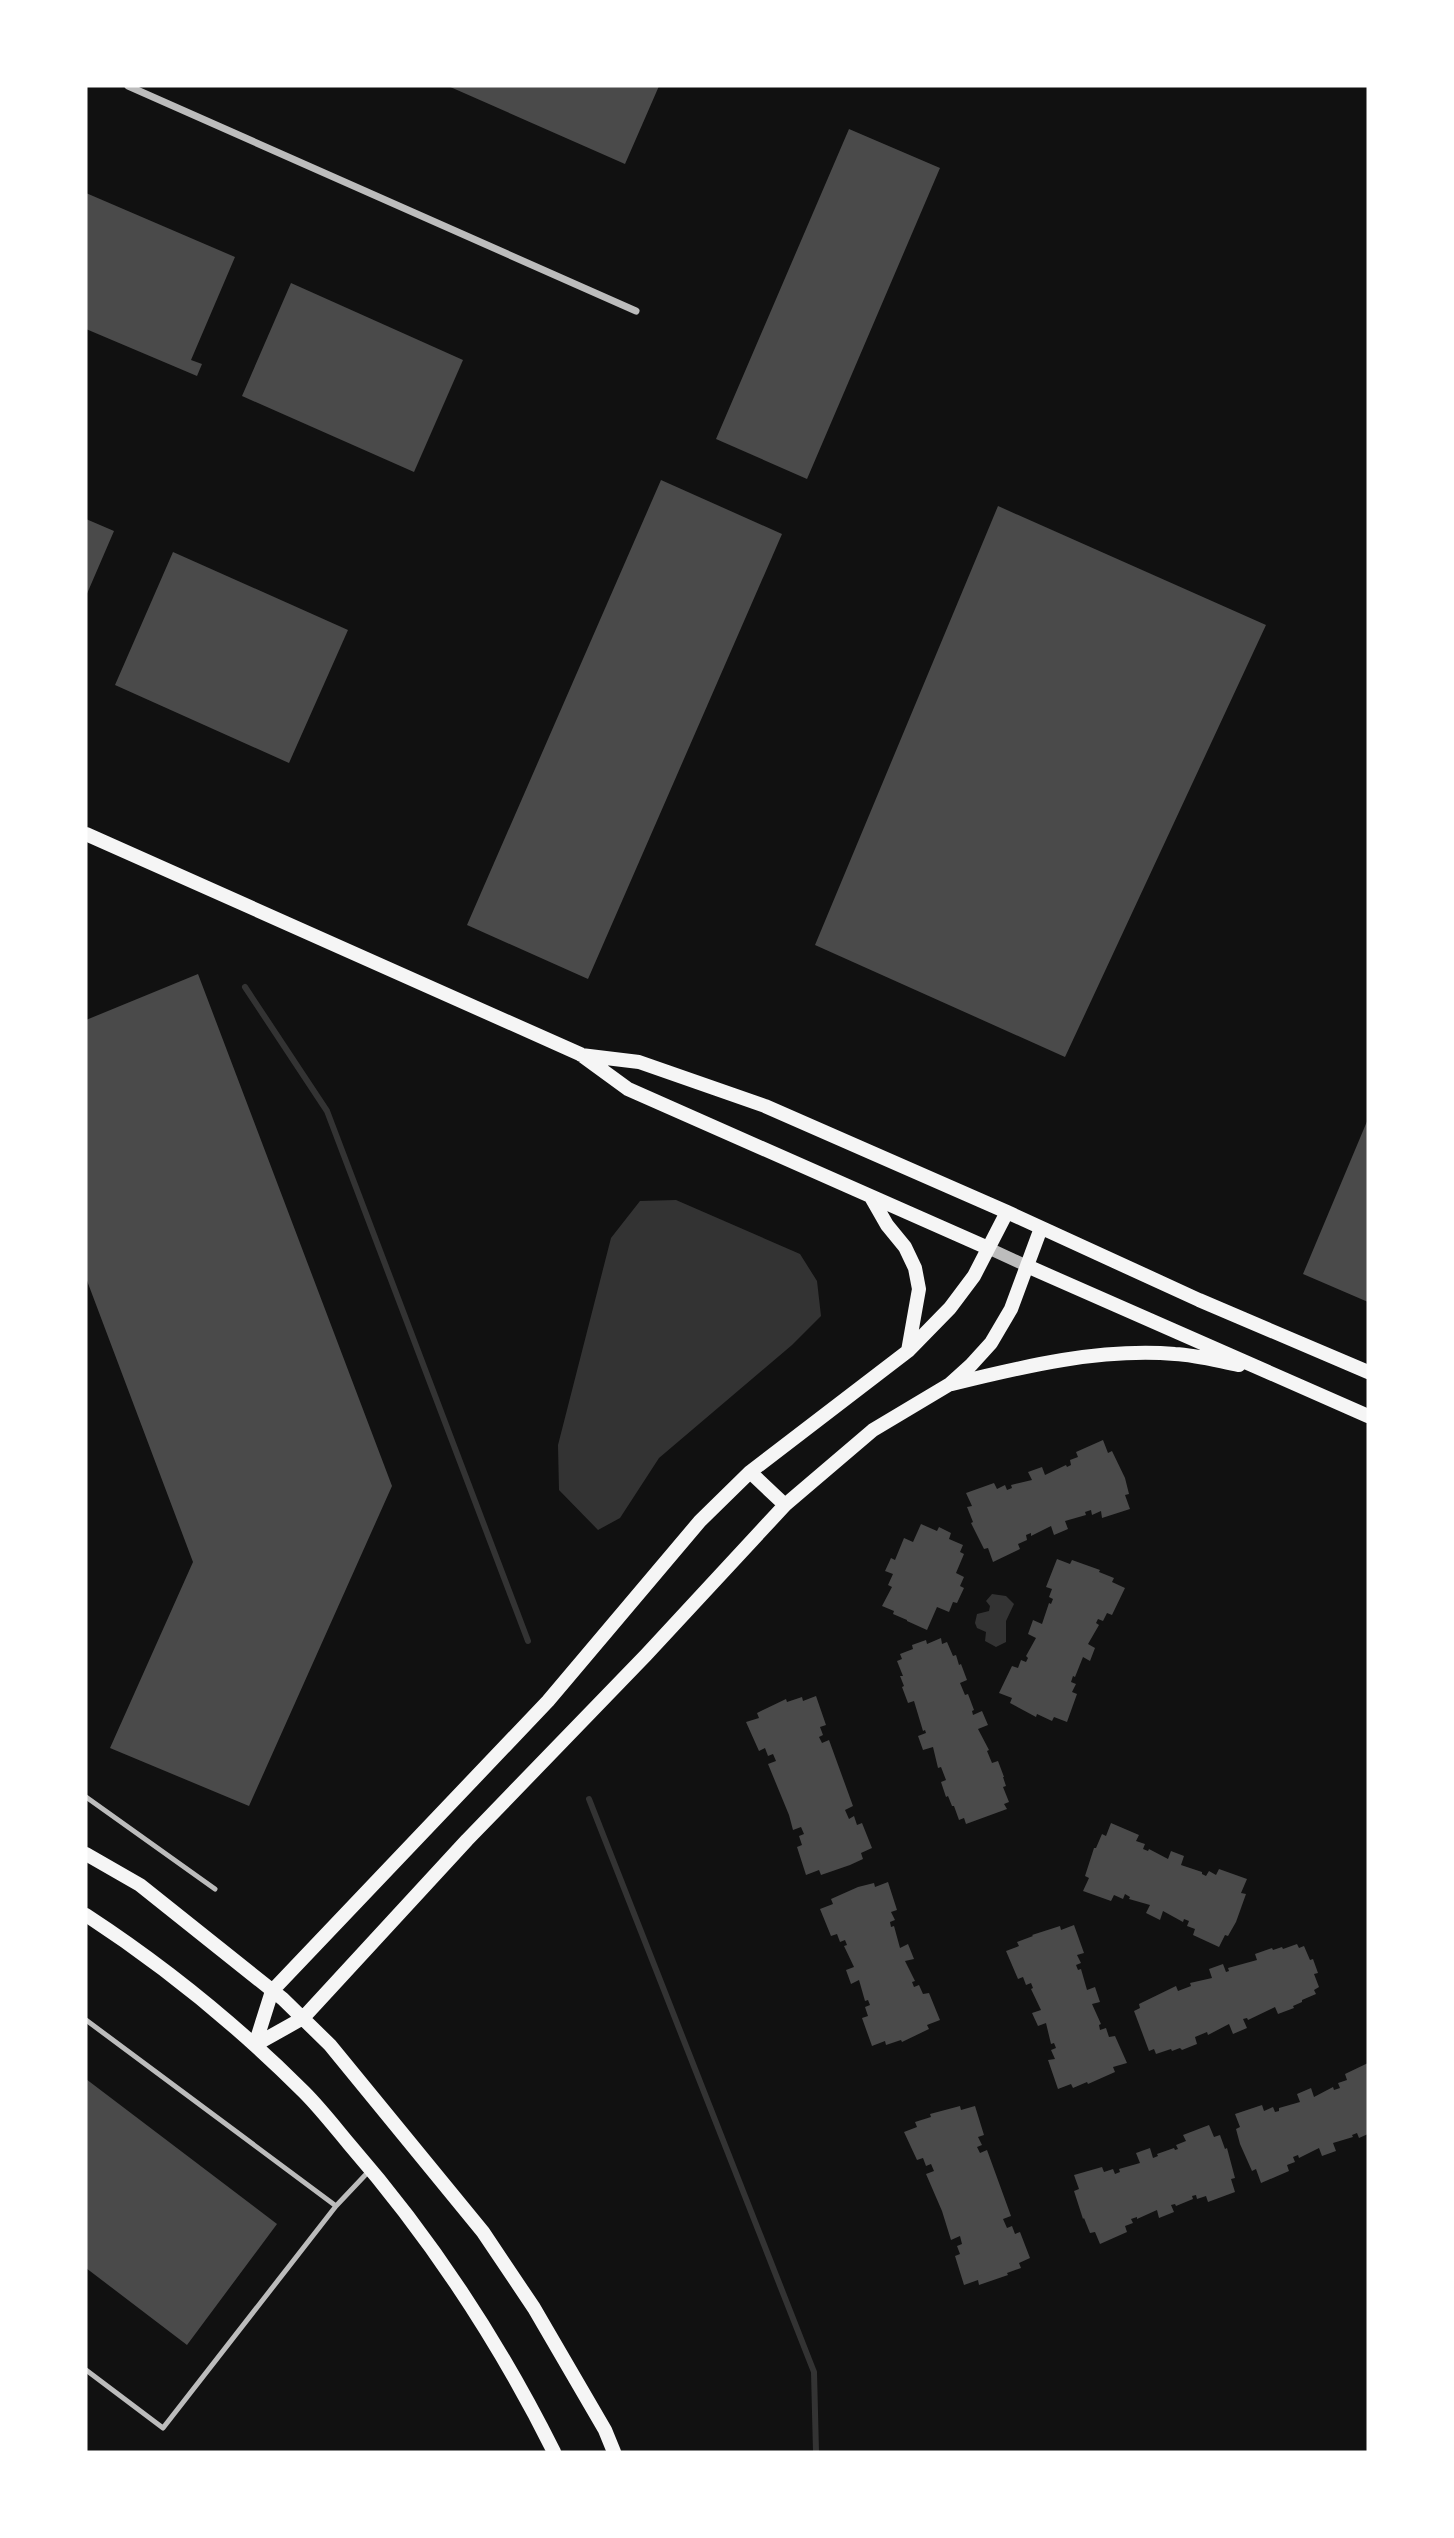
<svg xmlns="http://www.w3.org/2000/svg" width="1454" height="2538" font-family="'DM Sans',sans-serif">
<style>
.water{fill:#333}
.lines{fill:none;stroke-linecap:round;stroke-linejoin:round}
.stream{stroke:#333;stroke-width:6}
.building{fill:#4a4a4a}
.service{stroke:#bcbcbc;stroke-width:5}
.minor{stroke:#bcbcbc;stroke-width:7}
.tertiary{stroke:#bcbcbc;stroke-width:12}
.secondary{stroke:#f5f5f5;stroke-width:14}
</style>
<rect width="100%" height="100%" fill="#111"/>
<path class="water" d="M676 1200 800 1254 817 1281 821 1316 792 1345 659 1458 620 1518 598 1530 559 1490 558 1445 611 1238 640 1201Z
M992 1594 1006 1596 1014 1604 1006 1621V1642L996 1647 985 1641 986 1632 977 1628 975 1623 977 1614 989 1611 990 1606 986 1601Z"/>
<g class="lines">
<path class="stream" d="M245 987 327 1111 528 1641
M589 1799 814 2372 816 2452"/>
</g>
<path class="building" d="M448 86H659L625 164Z
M849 129 940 168 807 479 716 439Z
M86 193 235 257 191 360 202 364 197 376 86 329Z
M291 283 463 360 414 472 242 396Z
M661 480 782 534 588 979 467 925Z
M998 506 1266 625 1065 1057 815 945Z
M86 519 114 531 86 596Z
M173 552 348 630 289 763 115 685Z
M198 974 392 1486 249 1806 110 1748 193 1562 86 1278V1020Z
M1368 1119V1302L1303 1274Z
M1103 1440 1108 1453 1112 1451 1125 1478 1129 1494 1125 1495 1130 1509 1102 1518 1101 1511 1092 1515 1091 1510 1085 1512 1086 1515 1065 1521 1068 1529 1054 1535 1051 1526 1031 1536V1533L1026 1535 1027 1540 1018 1544 1020 1549 993 1562 988 1548 984 1549 971 1523 973 1522 967 1507 972 1506 966 1493 994 1483 997 1489 1005 1485 1007 1490 1012 1488 1011 1485 1032 1480 1028 1472 1042 1467 1045 1475 1066 1465 1067 1467 1071 1465 1070 1460 1078 1457 1076 1452Z
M921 1524 937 1531 939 1527 951 1533 949 1539 963 1545 960 1552 964 1554 956 1573 964 1577 960 1586 964 1588 957 1603 953 1602 949 1612 937 1607 927 1630 907 1621V1620L893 1614 894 1611 882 1606 892 1587 888 1585 893 1574 885 1571 891 1558 895 1560 904 1538 913 1542Z
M1057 1559 1070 1564 1072 1560 1100 1570 1099 1572 1114 1578 1112 1582 1125 1588 1112 1615 1107 1613 1103 1621 1098 1619 1096 1623 1099 1625 1088 1644 1095 1648 1090 1661 1083 1657 1075 1677 1073 1676 1071 1682 1076 1684 1072 1692 1077 1694 1067 1722 1054 1717 1052 1721 1037 1714 1036 1717 1010 1703 1012 1698 999 1693 1012 1666 1018 1668 1021 1660 1026 1662 1028 1658 1026 1656 1036 1638 1028 1634 1033 1620 1042 1624 1049 1603 1051 1604 1053 1599 1049 1597 1052 1589 1046 1587Z
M941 1638 942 1644 947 1642 953 1656 956 1655 959 1665 961 1664 967 1680 960 1683 965 1695 968 1694 974 1710 972 1711 973 1715 982 1711 988 1725 978 1729 989 1750 987 1751 992 1763 998 1761 1004 1777H1003L1006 1786 1003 1787 1009 1802 1004 1804 1007 1809 966 1824 964 1818 959 1820 954 1806H952L948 1796 946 1797 941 1782 946 1780 941 1767 938 1768 933 1747 923 1750 918 1736 926 1733 925 1730 923 1731 914 1701 908 1703 902 1687 904 1686 900 1676H903L897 1661 902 1659 900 1654 913 1649 912 1645 926 1640 927 1644Z
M816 1696 826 1725 820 1727 823 1735 819 1737 822 1743 829 1740 853 1806 845 1810 849 1819 854 1816 857 1825 862 1823 872 1848 861 1853 863 1859 850 1865 821 1875 819 1870 806 1875 797 1847 802 1845 799 1836 804 1834 801 1827 793 1830 789 1815 768 1764 776 1761 773 1754 768 1756 765 1748 759 1751 746 1722 759 1718 757 1713 786 1699 787 1702 802 1697 803 1701Z
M1111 1823 1139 1835 1136 1841 1145 1844 1143 1849 1148 1851 1149 1849 1168 1859 1171 1851 1184 1856 1181 1865 1202 1872V1874L1206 1876 1209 1871 1216 1875 1219 1869 1247 1879 1241 1893 1246 1894 1236 1922 1228 1936 1225 1935 1219 1947 1193 1935 1195 1929 1187 1926 1189 1921 1184 1919 1183 1922 1163 1911 1160 1920 1146 1913 1150 1905 1129 1899 1130 1897 1125 1894 1123 1899 1114 1895 1111 1901 1083 1891 1089 1878 1085 1876 1094 1848H1096L1102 1834 1106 1836Z
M888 1882 897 1910 891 1912 895 1920 890 1922 891 1927 894 1926 900 1948 908 1944 914 1959 905 1961 915 1981 912 1982 914 1987 919 1985 923 1994 929 1993 940 2020 927 2025 929 2029 902 2042 901 2040 886 2045 885 2041 872 2046 862 2018 868 2016 865 2007 870 2005 868 2000 865 2001 859 1980 851 1984 846 1970 854 1967 844 1946 847 1945 845 1940 840 1942 837 1934 831 1936 820 1909 833 1904 831 1899 858 1887 874 1883 875 1887Z
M1074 1925 1084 1953 1077 1955 1081 1963 1076 1965 1078 1970 1081 1969 1087 1990 1095 1987 1100 2002 1092 2004 1101 2024 1099 2025 1100 2030 1106 2028 1109 2037 1115 2036 1127 2063 1113 2067 1115 2072 1088 2084 1087 2082 1073 2088 1071 2084 1058 2089 1048 2060 1055 2059 1051 2050 1056 2048 1054 2043 1051 2044 1046 2023 1038 2026 1032 2013 1041 2010 1031 1989 1033 1988 1031 1983 1026 1985 1023 1977 1018 1979 1006 1951 1019 1946 1017 1942 1033 1936 1032 1935 1060 1926 1061 1930Z
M1297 1944 1299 1948 1304 1946 1310 1960 1313 1959 1318 1973 1314 1974 1319 1987 1314 1990 1316 1994 1302 2000V2002L1293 2006 1294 2008 1278 2014 1275 2007 1248 2020 1247 2018 1243 2019 1247 2028 1233 2034 1229 2024 1208 2035 1207 2032 1195 2037 1197 2044 1182 2050 1180 2048 1172 2051 1171 2049 1156 2054 1154 2049 1149 2051 1134 2011 1140 2008 1139 2004 1176 1986 1178 1991 1191 1986 1190 1983 1212 1978 1209 1969 1223 1964 1226 1972 1229 1971 1228 1968 1257 1960 1255 1954 1272 1948 1273 1950 1282 1947 1283 1949Z
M1368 2063V2134L1359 2138 1357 2133 1352 2135 1353 2137 1333 2143 1336 2151 1322 2156 1319 2148 1299 2158 1298 2155 1293 2157 1295 2162 1287 2165 1289 2171 1261 2183 1256 2169 1252 2171 1240 2144 1236 2129 1240 2127 1235 2114 1262 2105 1264 2111 1273 2107 1275 2112 1279 2111V2108L1300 2102 1297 2094 1311 2088 1314 2097 1333 2087 1334 2090 1340 2088 1338 2083 1347 2080 1345 2074Z
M86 2079 277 2224 187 2345 86 2268Z
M960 2106 961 2110 975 2106 984 2135 978 2137 982 2145 977 2147 980 2153 987 2150 1011 2216 1003 2219 1007 2228 1012 2226 1015 2234 1020 2232 1030 2258 1019 2263 1021 2268 1007 2273 1008 2275 979 2285 978 2280 964 2285 955 2256 960 2254 957 2246 962 2244 960 2236 951 2240 942 2211 926 2174 934 2171 931 2164 926 2166 923 2158 917 2160 904 2132 917 2127 915 2122 931 2117 930 2114Z
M1209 2125 1214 2137 1220 2135 1225 2149 1227 2148 1235 2178 1231 2179 1235 2192 1208 2202 1206 2196 1197 2199 1196 2195 1192 2196 1193 2199 1176 2206 1175 2204 1171 2205 1174 2212 1159 2218 1157 2210 1137 2219V2217L1131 2219 1133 2223 1125 2226 1127 2232 1100 2244 1095 2232 1090 2233 1084 2218 1083 2219 1074 2191 1079 2189 1074 2175 1102 2167 1104 2172 1113 2169 1115 2174 1120 2172 1119 2169 1140 2163 1136 2153 1150 2148 1153 2158 1158 2156 1157 2154 1174 2148 1175 2150 1178 2149 1176 2145 1186 2141 1183 2135Z"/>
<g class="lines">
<path class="service" d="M86 1797 215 1889
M86 2020 336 2206 163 2428 86 2370
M336 2206 370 2170"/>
<path class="minor" d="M128 86 636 311"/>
<path class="tertiary" d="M988 1248 1027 1266"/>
<path class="secondary" d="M86 834 580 1054 628 1089 988 1248
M581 1055 639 1062 765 1106 1007 1212 1199 1300 1368 1372
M871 1197 887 1225 905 1247 915 1268 919 1289 908 1351
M1027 1266 1368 1416
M952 1384C1025 1366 1100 1348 1175 1354 1196 1355 1218 1361 1239 1365
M750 1472 785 1505
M86 1854 140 1885 283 1999 330 2045 483 2232 534 2308 605 2430 614 2452
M86 1915C164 1966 238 2026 304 2092 320 2108 334 2126 349 2144 430 2237 499 2342 554 2452
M255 2045 303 2018 467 1840 646 1655 785 1505 873 1430 950 1384 971 1365 991 1343 1011 1309 1041 1228
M255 2045 272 1991 548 1701 700 1521 750 1472 908 1351 950 1308 974 1276 1007 1212"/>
</g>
<rect width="1454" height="2538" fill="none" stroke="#ffffff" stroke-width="175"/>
</svg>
